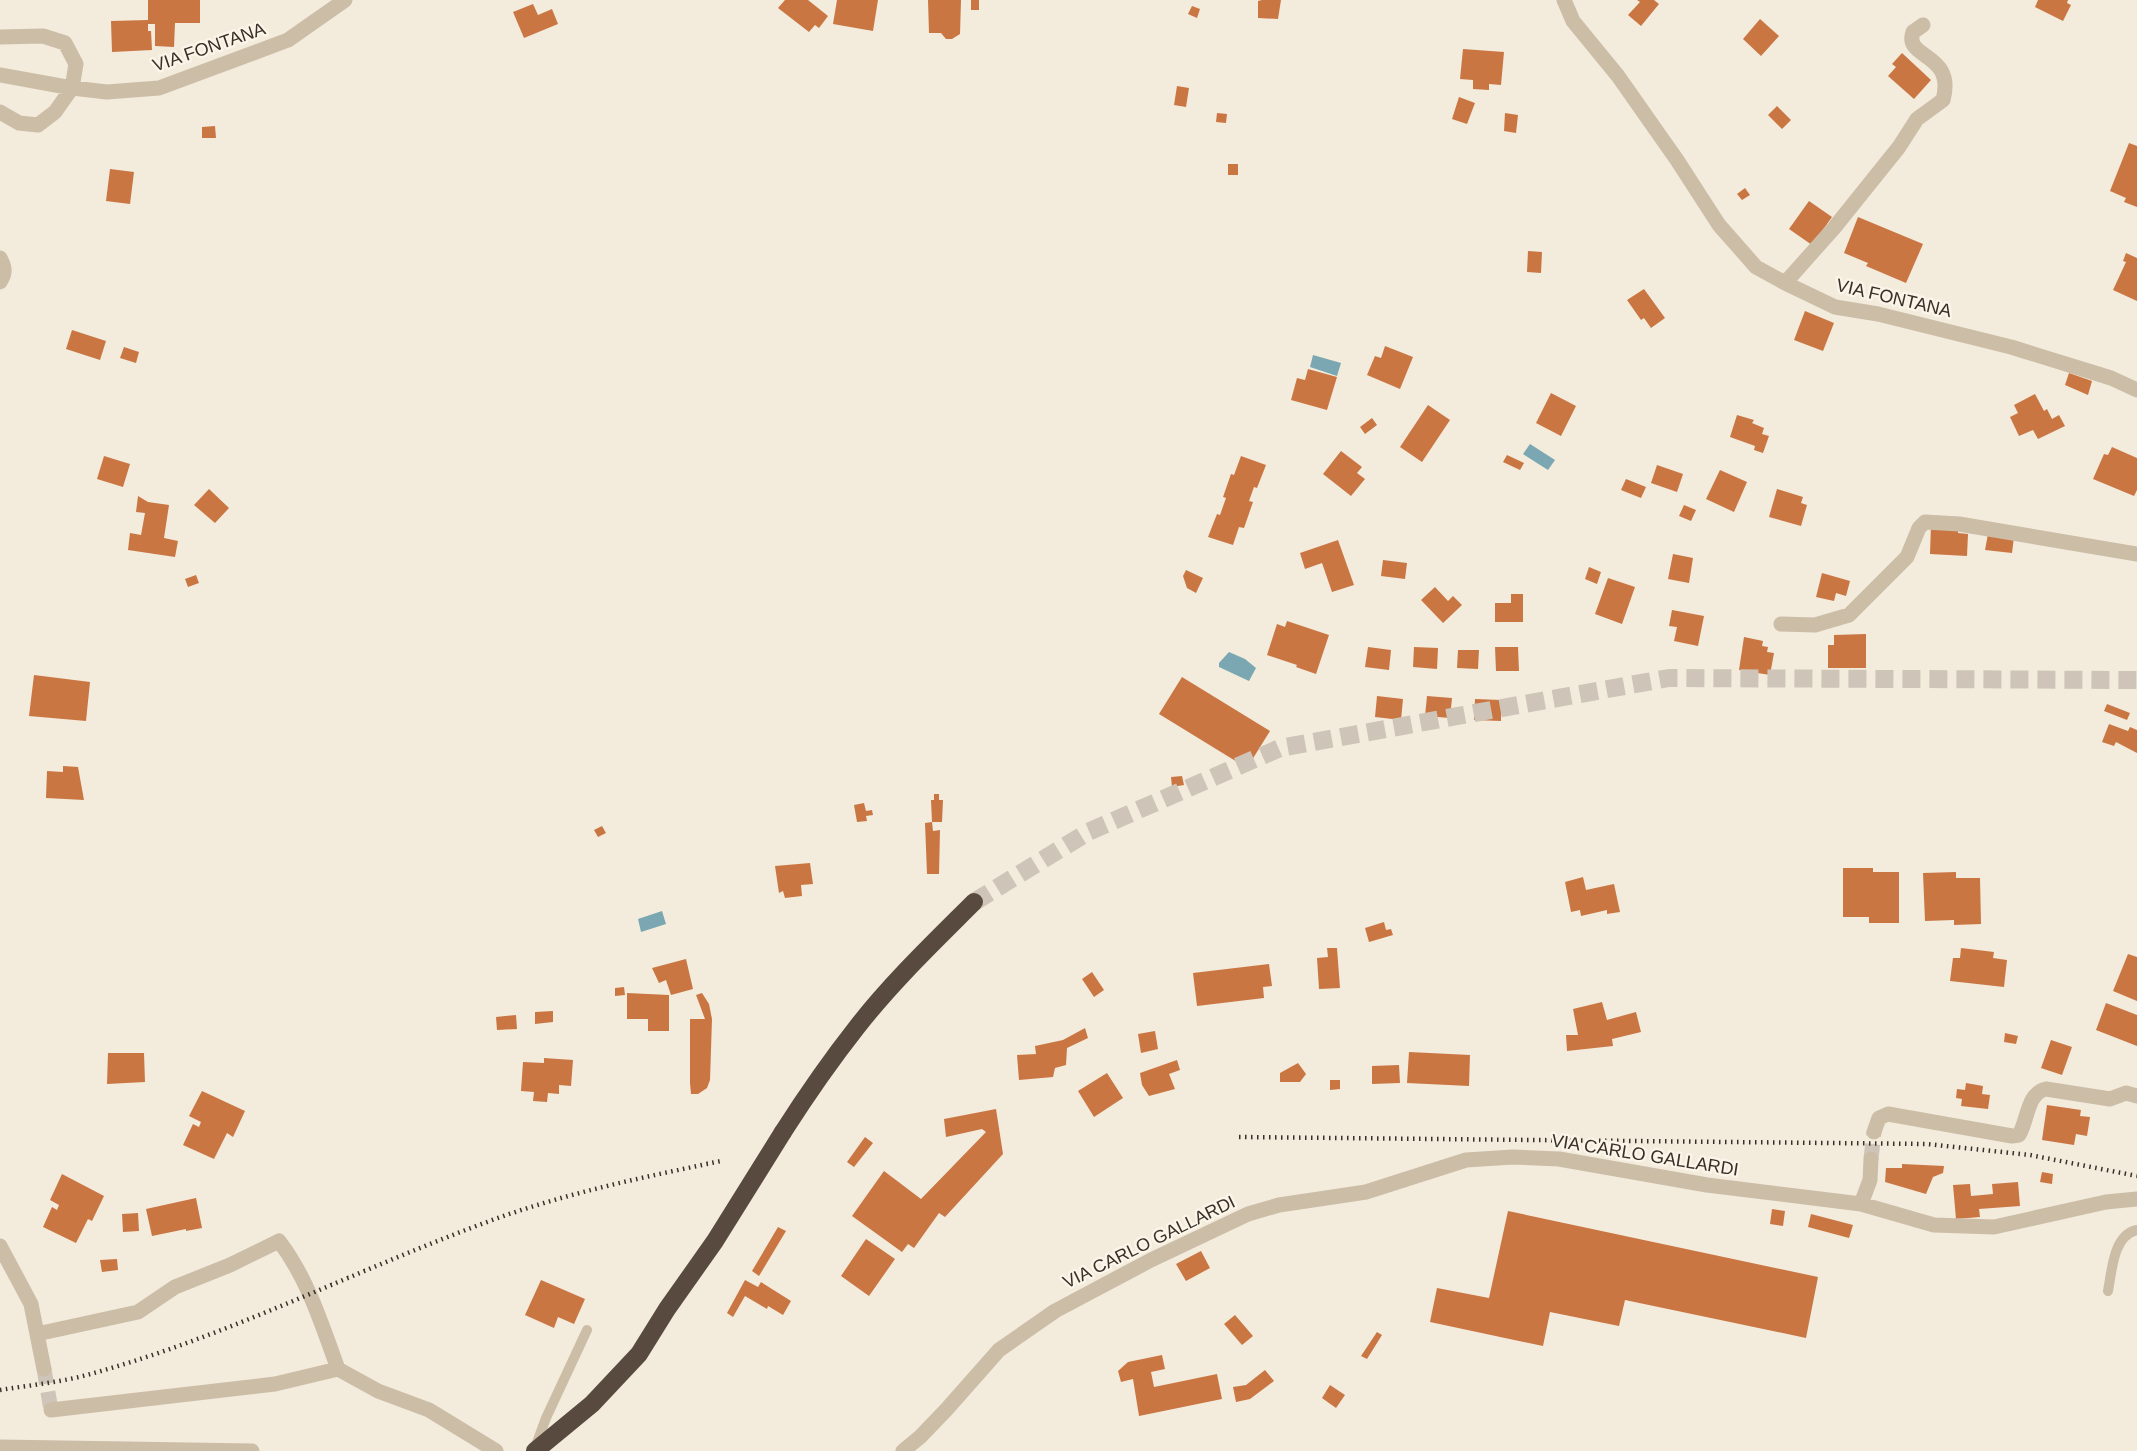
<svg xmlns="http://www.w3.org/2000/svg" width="2137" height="1451" font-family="Arial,sans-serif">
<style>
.water{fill:#7aa7b1}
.building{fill:#ca7643}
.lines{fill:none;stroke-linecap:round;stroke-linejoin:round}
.minor-tunnel{stroke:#cec5b8;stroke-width:15;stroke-dasharray:15 8;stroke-linecap:butt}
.motorway-tunnel{stroke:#cec5b8;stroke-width:18;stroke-dasharray:18 9;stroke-linecap:butt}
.service{stroke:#ccbda7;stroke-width:10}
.minor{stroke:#ccbda7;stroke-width:15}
.motorway{stroke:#594a3f;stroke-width:18}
.rail{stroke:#382f28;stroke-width:4.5;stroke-dasharray:1.5 4.5;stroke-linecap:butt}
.motorway-bridge{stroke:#594a3f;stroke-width:18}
.labels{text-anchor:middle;stroke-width:5;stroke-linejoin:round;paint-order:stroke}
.street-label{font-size:18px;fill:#382f28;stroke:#faf5e8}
</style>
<rect width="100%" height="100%" fill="#f3ebdc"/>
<path class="water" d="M1313 355 1341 363 1337 376 1310 367Z
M1530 444 1555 460 1548 470 1523 454Z
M1229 652 1245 659 1256 668 1249 681 1219 667V663Z
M662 911 666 924 641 932 638 919Z"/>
<path class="building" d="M148 0H200V23H175L174 47 155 46V24H148V31H151L152 50 112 52 111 21 148 20Z
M785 0H808L828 16 819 28 815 25 809 32 778 8Z
M837 0H878L873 31 833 24Z
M928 0H961L960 34 952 39H946L941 33H929Z
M971 0H979V10H971Z
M1262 0H1281L1278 19 1258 18V1Z
M1637 0H1654L1659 4 1641 26 1628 15 1640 2Z
M2038 0H2068L2067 3 2071 5 2063 21 2035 7Z
M533 4 538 15 552 9 558 24 524 38 513 12Z
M1192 6 1200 9 1197 18 1188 14Z
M1760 19 1779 36 1761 56 1743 39Z
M1463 49 1504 52 1501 85 1489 84V90L1473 89V80L1460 79Z
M1902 53 1931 80 1914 99 1888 76 1896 67 1892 64Z
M1177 86 1189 88 1186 107 1174 105Z
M1459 97 1475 103 1467 124 1452 119Z
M1777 106 1791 120 1782 129 1768 115Z
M1217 113 1227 114 1226 123 1216 122Z
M1505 113 1518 115 1516 133 1504 131Z
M215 126 216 138H202V127Z
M2129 143 2137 146V207L2124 202 2126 198 2110 191Z
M1228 164H1238V175H1228Z
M110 169 134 172 130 204 106 201Z
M1745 188 1750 195 1742 200 1737 194Z
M1809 201 1832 217 1812 245 1789 229Z
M1858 217 1923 244 1906 283 1866 266 1868 263 1844 253Z
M1528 251 1542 252 1541 273 1527 272Z
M2126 253 2137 258V301L2113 290 2126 262 2123 261Z
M1644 289 1665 318 1651 328 1644 318 1641 320 1627 300Z
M1805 311 1834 323 1823 351 1794 340Z
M72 330 106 341 100 360 66 349Z
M1385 346 1413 357 1400 389 1367 375 1375 356 1381 358Z
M124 347 139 352 136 363 120 358Z
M1308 369 1337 377 1327 410 1291 400 1297 378 1305 380Z
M2069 373 2092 381 2088 395 2065 385Z
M1551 393 1576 406 1561 436 1536 423Z
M2035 394 2044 411 2047 409 2052 419 2059 415 2065 426 2038 439 2033 430 2019 436 2010 417 2018 413 2014 405Z
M1428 405 1450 420 1422 462 1400 447Z
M1737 415 1754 420 1752 423 1764 428 1762 434 1769 436 1763 453 1754 450 1755 446 1730 437Z
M1372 418 1377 425 1365 434 1360 427Z
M2112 447 2137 458V490L2134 496 2093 479 2104 454 2108 455Z
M1341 451 1362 467 1357 473 1365 479 1351 496 1323 474Z
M1507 455 1524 463 1520 470 1503 462Z
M104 456 130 464 123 487 97 479Z
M1241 456 1266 465 1257 488 1254 487 1249 501 1253 502 1244 528 1239 527 1233 545 1208 537 1217 514 1220 515 1226 498 1223 497 1231 474 1234 475Z
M1657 465 1683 474 1677 492 1651 483Z
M1720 470 1747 482 1734 512 1706 499Z
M1626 479 1646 487 1641 498 1621 490Z
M209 489 229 508 215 523 194 505Z
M1777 489 1803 497 1801 503 1807 505 1801 526 1769 517Z
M138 496 148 502 169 505 164 538 178 541 175 557 128 550 130 533 141 535 145 513 136 512Z
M1684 505 1696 510 1691 521 1679 516Z
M1931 525 1959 526 1958 533 1968 534 1967 556 1930 554Z
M1988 534 2014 537 2012 553 1985 550Z
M1338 540 1354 585 1332 592 1322 563 1305 569 1300 553Z
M1673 554 1693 558 1689 583 1668 579Z
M1383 560 1407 563 1405 579 1381 576Z
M1589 567 1601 572 1597 584 1585 579Z
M1186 570 1203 578 1196 593 1187 588 1183 576Z
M1822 573 1850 581 1846 596 1836 593 1834 601 1816 597Z
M196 575 199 583 188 587 185 579Z
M1608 578 1635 587 1622 624 1595 614Z
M1435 587 1448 601 1453 596 1462 605 1443 623 1421 600Z
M1511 594H1523V622H1495V603H1511Z
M1672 610 1704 616 1698 646 1674 641 1677 627 1669 626Z
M1287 621 1329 635 1316 674 1296 667 1297 665 1267 655 1277 624 1285 627Z
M1866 634V668H1828V645H1834V635Z
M1744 637 1763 641 1762 646 1768 647 1767 652 1774 653 1770 675 1739 670Z
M1368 647 1391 650 1389 670 1365 667Z
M1414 647 1438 648 1437 669 1413 667Z
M1495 647H1518L1519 671H1496Z
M1458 650H1479L1478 669 1457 668Z
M34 675 90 682 86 721 29 716Z
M1182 677 1270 731 1247 768 1159 714Z
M1377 696 1403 699 1401 720 1375 717Z
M1427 696 1452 698 1450 718 1425 716Z
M1475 699 1501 700V721L1474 720Z
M2107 704 2130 713 2127 720 2104 711Z
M2109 724 2128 731 2130 727 2137 730V753L2116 742 2114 746 2102 742Z
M63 766 78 767 84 800 46 798 47 771 63 772Z
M1182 776 1184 785 1172 787 1171 777Z
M934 794H939V800H943L942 822H932L931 800H934Z
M864 803 866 811 872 810 873 815 866 816 867 821 857 822 854 805Z
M932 822 933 831 940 830 939 874H927L925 823Z
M602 826 606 833 598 837 594 830Z
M810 863 813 884 801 885 802 896 785 898 783 891 779 893 775 866Z
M1843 868H1873V872H1899V923H1869V917H1843Z
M1956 872V878H1980L1981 924 1954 925V920L1925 921 1923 873Z
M1583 877 1586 890 1614 884 1620 912 1607 914V910L1581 916 1580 910 1571 912 1565 882Z
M1384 922 1386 930 1391 929 1393 935 1369 942 1365 928Z
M1327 948H1337L1340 988 1319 989 1317 958 1328 957Z
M1961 948 1994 952 1993 958 2007 960 2004 987 1950 981 1953 958H1960Z
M2128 954 2137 957V1001L2113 991Z
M686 959 693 989 671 995 666 980 659 983 652 968Z
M1269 964 1272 986 1263 987 1264 998 1197 1006 1193 973Z
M1092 972 1104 990 1094 997 1082 979Z
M624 987 625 995 615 996V988Z
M627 993 669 995V1031H648V1019H627Z
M702 993 709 1004 712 1019 710 1080 707 1088 698 1094H691L690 1083V1019H705L696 995Z
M1602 1002 1607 1020 1636 1012 1641 1032 1612 1039 1613 1046 1567 1051 1566 1035H1578L1573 1009Z
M2106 1003 2137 1015V1046L2096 1030Z
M553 1011V1022L535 1024V1012Z
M516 1015 517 1029 497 1030 496 1017Z
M1085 1028 1088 1038 1067 1048 1066 1065 1055 1068 1053 1077 1019 1080 1017 1055 1036 1054 1035 1046 1063 1040Z
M1155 1031 1158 1049 1141 1053 1138 1034Z
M2005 1033 2018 1036 2016 1044 2004 1042Z
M2051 1040 2072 1047 2062 1075 2041 1068Z
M1409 1052 1470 1055 1469 1086 1407 1083Z
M108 1053H144L145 1082 107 1084Z
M544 1058 573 1060 571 1086 559 1085V1094L548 1093 547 1102 533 1101 534 1092 521 1091 523 1062 544 1063Z
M1177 1060 1180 1070 1169 1074 1175 1089 1149 1096 1142 1085 1140 1073Z
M1298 1063 1306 1074 1300 1082H1280V1073Z
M1399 1065 1400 1083 1372 1084V1066Z
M1107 1073 1123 1098 1094 1117 1078 1091Z
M1330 1080H1340V1089L1330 1090Z
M1966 1083 1983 1086 1982 1094 1990 1095 1988 1109 1961 1106 1962 1099 1956 1098 1957 1089 1965 1090Z
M202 1091 245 1111 233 1137 227 1133 214 1159 183 1145 193 1124 199 1127 201 1122 189 1116Z
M2047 1105 2081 1110 2080 1116 2090 1117 2087 1136 2076 1134 2074 1145 2042 1140Z
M996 1109 1003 1154 945 1217 939 1213 914 1248 908 1244 902 1252 852 1216 884 1171 921 1199 986 1132 982 1129 946 1137 944 1119Z
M865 1137 873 1143 854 1167 847 1162Z
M1902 1164 1944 1166 1943 1173 1933 1177 1926 1194 1885 1182 1886 1168H1902Z
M2042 1172 2053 1174 2052 1184 2040 1182Z
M62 1174 104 1196 92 1221 88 1219 76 1243 43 1227 52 1207 57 1210 59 1205 50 1200Z
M2018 1182 2020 1206 1979 1209 1980 1217 1956 1219 1953 1185 1970 1184 1971 1196 1993 1194 1992 1184Z
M196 1198 202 1228 186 1231V1229L152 1236 146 1209Z
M1772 1209 1785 1211 1783 1226 1770 1224Z
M1508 1211 1818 1277 1806 1338 1625 1300 1619 1326 1550 1312 1543 1346 1430 1322 1437 1288 1489 1298Z
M138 1213 139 1231 123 1232 122 1214Z
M1811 1214 1853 1225 1849 1238 1808 1227Z
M778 1227 786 1231 759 1276 752 1271Z
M866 1239 895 1259 869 1296 841 1276Z
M1201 1251 1210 1268 1186 1281 1176 1264Z
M117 1259 118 1270 102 1272 100 1260Z
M541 1280 585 1299 574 1324 558 1317 554 1328 525 1315Z
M745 1280 758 1287 761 1282 791 1301 783 1315 768 1306 767 1309 745 1296 733 1317 727 1313Z
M1235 1315 1253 1336 1242 1345 1224 1324Z
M1377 1332 1382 1335 1367 1359 1361 1356Z
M1162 1355 1165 1369 1151 1372 1154 1387 1217 1374 1222 1399 1139 1416 1133 1379 1121 1382 1118 1371 1128 1362Z
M1265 1370 1274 1381 1250 1399 1236 1402 1233 1387 1246 1385Z
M1330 1385 1345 1395 1336 1408 1322 1398Z"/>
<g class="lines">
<path class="minor-tunnel" d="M1871 1159 1874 1132
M44 1369 51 1410"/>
<path class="motorway-tunnel" d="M974 902 1088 832 1280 748 1669 678 2137 680"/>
<path class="service" d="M2108 1291C2112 1271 2113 1235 2137 1230
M535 1448 546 1418 587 1330"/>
<path class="minor" d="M1564 0 1573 21 1618 76 1677 160 1719 225 1756 267 1785 283 1835 307 1878 314 2011 347 2111 378 2137 390
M0 37 43 36 65 43 76 64 72 88 55 112 38 125 19 123 0 112
M0 75 72 88 107 92 159 88 288 40 345 0
M0 258C5 267 6 273 0 282
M1785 283 1834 228 1899 147 1917 119 1943 100C1956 52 1903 59 1913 32L1923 25
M1781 624 1815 625 1849 615 1907 557 1919 528 1925 522 1959 524 2137 554
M1874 1132 1879 1118 1888 1114 2012 1136 2019 1135C2028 1120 2027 1093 2046 1089L2110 1099 2126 1093 2137 1096
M1861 1204 1870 1180 1871 1159
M0 1246 31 1304 44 1369
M37 1334 138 1312 175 1287 230 1265 279 1241C308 1279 322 1325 338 1369L378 1391 429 1410 496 1451
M51 1410 275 1384 338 1369
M0 1447 252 1451
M903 1451 920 1437 946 1410 999 1350 1055 1311 1151 1260 1248 1214 1279 1205 1366 1192 1466 1160 1513 1157 1559 1159 1707 1185 1861 1204 1934 1225 1994 1227 2106 1202 2137 1199"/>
<path class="motorway" d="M783 1132C806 1096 831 1060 857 1027 892 982 934 942 974 902"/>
<path class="rail" d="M1239 1137 1927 1144 2030 1155 2137 1176
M0 1390C31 1385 64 1382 94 1373 227 1336 350 1273 479 1225 557 1195 639 1178 721 1161"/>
<path class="motorway-bridge" d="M535 1451 592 1404 639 1354 667 1309 715 1241 783 1132"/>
</g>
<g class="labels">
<g class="street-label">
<text transform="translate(209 47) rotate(-19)" y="6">VIA FONTANA</text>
<text transform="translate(1894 298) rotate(13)" y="6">VIA FONTANA</text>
<text transform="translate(1645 1155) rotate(9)" y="6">VIA CARLO GALLARDI</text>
<text transform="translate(1149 1242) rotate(-26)" y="6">VIA CARLO GALLARDI</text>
</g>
</g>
</svg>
